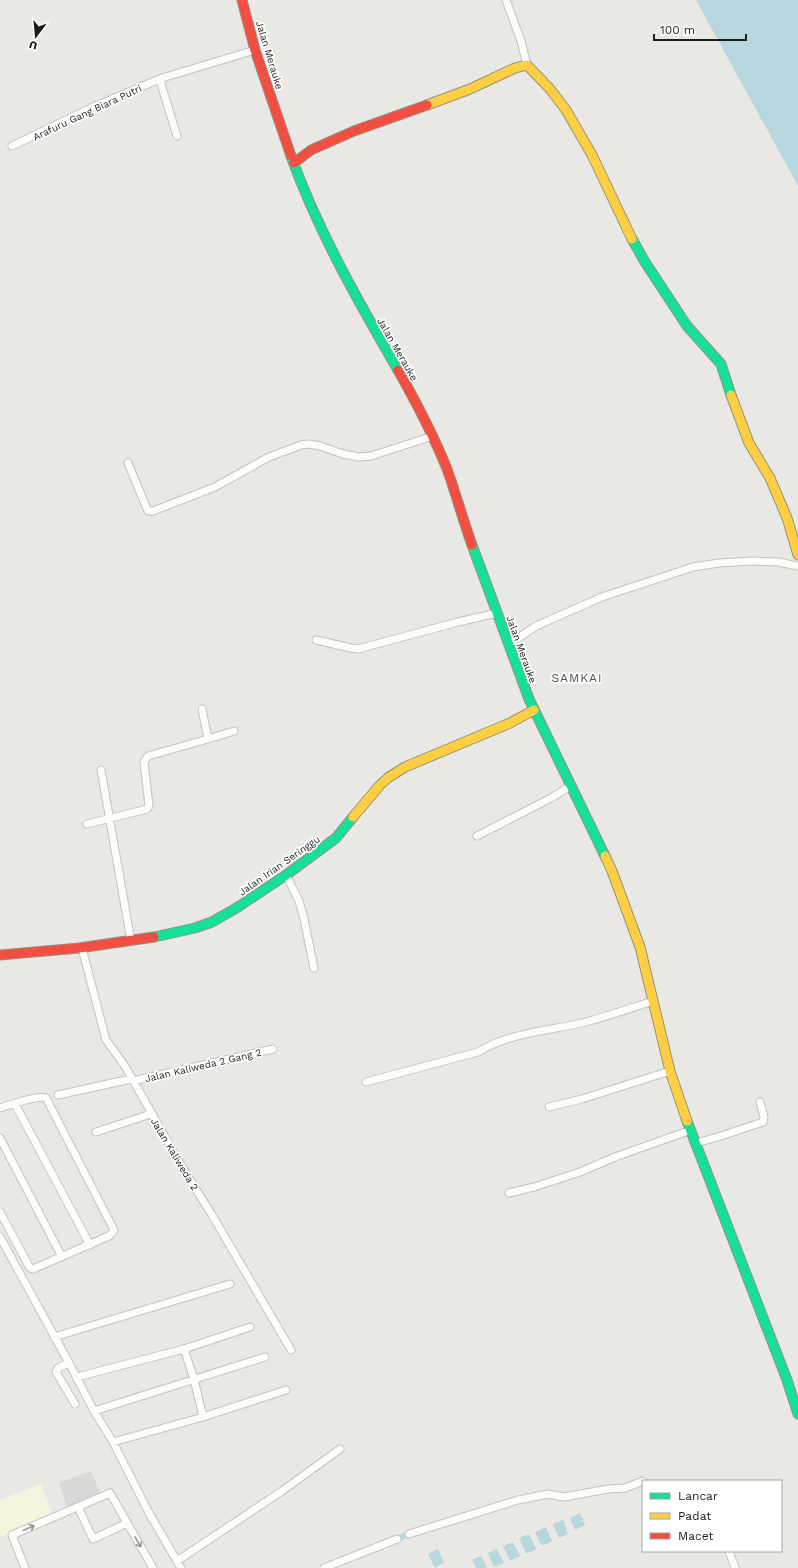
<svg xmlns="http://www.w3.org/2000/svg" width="798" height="1568" font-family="'Work Sans',sans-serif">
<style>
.education{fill:#f5f4df}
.religious{fill:#d8d8d6}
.water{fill:#b8d6dd}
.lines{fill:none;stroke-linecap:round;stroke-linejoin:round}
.canal{stroke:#b8d6dd;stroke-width:6}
.street-casing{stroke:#c3c2c1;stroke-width:9}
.fast-casing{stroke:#91937d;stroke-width:11}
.slow-casing{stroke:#91937d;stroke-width:11}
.jam-casing{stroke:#91937d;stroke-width:11}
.street{stroke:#fcfcfb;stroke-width:7}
.fast{stroke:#16e098;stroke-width:9}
.slow{stroke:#ffcf43;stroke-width:9}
.jam{stroke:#f24e42;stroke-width:9}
.oneway{stroke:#979797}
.labels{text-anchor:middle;stroke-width:3.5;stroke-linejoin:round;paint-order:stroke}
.street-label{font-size:10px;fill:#1c1c1c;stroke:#fff}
.quarter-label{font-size:12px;letter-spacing:1px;fill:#4f4f4f;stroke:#fff}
</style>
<rect width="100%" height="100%" fill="#eae8e5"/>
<path class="education" d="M41 1484 52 1514 0 1537V1500Z"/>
<path class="religious" d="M91 1471 100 1493 67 1507 59 1483Z"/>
<path class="water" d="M696 0H798V186Z
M580 1513 585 1525 575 1530 570 1518Z
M563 1520 568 1534 559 1538 553 1524Z
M546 1527 552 1541 542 1546 535 1532Z
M529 1534 536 1549 526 1554 519 1538Z
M513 1542 520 1556 510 1561 503 1546Z
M438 1549 444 1563 435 1568 428 1554Z
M497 1549 504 1563 494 1567 488 1553Z
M481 1556 487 1568H476L472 1560Z"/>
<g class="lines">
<path class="canal" d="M397 1539 409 1534"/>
<defs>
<path id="street" d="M506 0 521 41 527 65
M177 136 161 84V79L162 78 255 50
M12 146 93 107 162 78
M128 463 147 509 148 511H153L215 487 269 457 301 445 309 444 320 446 343 454 359 457 371 456 433 436
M316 640 351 648 358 649 458 622 497 613
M509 644 536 626 602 597 693 567 719 563 752 561 778 562 798 566
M208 739 234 731
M101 770 131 941
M87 824 147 809 149 806 144 762 148 756 208 739 202 709
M477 836 551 798 571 786
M286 875 299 901 304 919 314 968
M82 948 106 1040 125 1066 182 1167 212 1215 291 1350
M133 1081 273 1049
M366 1082 478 1052C510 1032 550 1031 586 1022 608 1016 631 1008 653 1001
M58 1095 131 1079
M15 1104 90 1245
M549 1107 582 1099 670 1071
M0 1108C8 1105 39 1095 46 1098L114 1230 113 1232 109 1236 33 1269 30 1268 0 1212
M96 1132 151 1114
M0 1138 62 1257
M696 1143 721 1136 763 1122 764 1117 760 1102
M509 1193 534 1187 580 1172 615 1157 691 1130
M0 1237 69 1363 94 1411 113 1442 149 1513 181 1568
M54 1337 230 1284
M184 1349 194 1379 203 1417
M69 1363 58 1368 56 1372 75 1404
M77 1377 184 1349 250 1327
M94 1411 265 1357
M113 1442 203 1417 286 1390
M78 1507 93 1539 127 1523
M409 1534 518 1500 548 1494 564 1497 608 1489 625 1488 643 1481
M729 1551 735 1568
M177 1561 282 1491 340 1449
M25 1568 12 1535 110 1493 153 1568
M324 1568 397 1539"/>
<path id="fast" d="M291 156C318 231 358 301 398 370
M632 239 645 262 687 326 721 364 731 395
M472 545 529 699 605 856
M154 937 195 928 212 922 238 907 286 875 336 838 353 817
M687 1121 787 1380 798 1414"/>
<path id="slow" d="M427 105 470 89 515 68 527 65 550 89 566 110 592 155 632 239
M731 395 749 443 770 478 787 518 798 555
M353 817 380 785 389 777 405 767 510 723 534 710
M605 856 612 871 640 947 670 1071 687 1121"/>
<path id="jam" d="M242 0 255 50 291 156
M294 163 311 150 354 131 427 105
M398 370C416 402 433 434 447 469 456 494 463 520 472 545
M0 955 79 948 154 937"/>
</defs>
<use href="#street" class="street-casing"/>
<use href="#fast" class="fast-casing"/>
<use href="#slow" class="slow-casing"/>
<use href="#jam" class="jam-casing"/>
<use href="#street" class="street"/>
<use href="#fast" class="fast"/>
<use href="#slow" class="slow"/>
<use href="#jam" class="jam"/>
</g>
<defs><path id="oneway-shaft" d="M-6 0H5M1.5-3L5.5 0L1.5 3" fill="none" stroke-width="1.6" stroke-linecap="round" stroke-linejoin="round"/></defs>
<g class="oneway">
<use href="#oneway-shaft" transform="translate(29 1528) rotate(-23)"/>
<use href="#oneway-shaft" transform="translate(138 1542) rotate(60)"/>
</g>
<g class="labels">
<g class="street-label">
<text transform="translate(270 55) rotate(73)" y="4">Jalan Merauke</text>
<text transform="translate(87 112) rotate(-25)" y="4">Arafuru Gang Biara Putri</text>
<text transform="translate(398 349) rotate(60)" y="4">Jalan Merauke</text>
<text transform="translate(522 649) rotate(70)" y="4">Jalan Merauke</text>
<text transform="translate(279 865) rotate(-35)" y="4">Jalan Irian Seringgu</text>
<text transform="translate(203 1065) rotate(-13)" y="4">Jalan Kaliweda 2 Gang 2</text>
<text transform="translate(175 1154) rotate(59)" y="4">Jalan Kaliweda 2</text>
</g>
<g class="quarter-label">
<text x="577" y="682">SAMKAI</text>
</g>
</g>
<rect x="642" y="1480" width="140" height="72" fill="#ffffff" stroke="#a4a4a4"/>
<rect x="650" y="1493" width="20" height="6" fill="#16e098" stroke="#a4a4a4"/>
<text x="678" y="1500" font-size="12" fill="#1c1c1c">Lancar</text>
<rect x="650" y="1513" width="20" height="6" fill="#ffcf43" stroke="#a4a4a4"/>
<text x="678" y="1520" font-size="12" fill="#1c1c1c">Padat</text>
<rect x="650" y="1533" width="20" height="6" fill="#f24e42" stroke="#a4a4a4"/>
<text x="678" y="1540" font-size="12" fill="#1c1c1c">Macet</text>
<g transform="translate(36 36) rotate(196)" stroke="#ffffff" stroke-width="3" paint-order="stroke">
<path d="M0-3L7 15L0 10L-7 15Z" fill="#1c1c1c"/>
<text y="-6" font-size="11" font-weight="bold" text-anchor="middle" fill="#1c1c1c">U</text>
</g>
<path d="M654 34v6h92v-6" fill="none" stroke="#1c1c1c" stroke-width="2"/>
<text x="660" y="34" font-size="12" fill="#1c1c1c" stroke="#ffffff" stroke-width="3" paint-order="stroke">100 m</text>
</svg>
